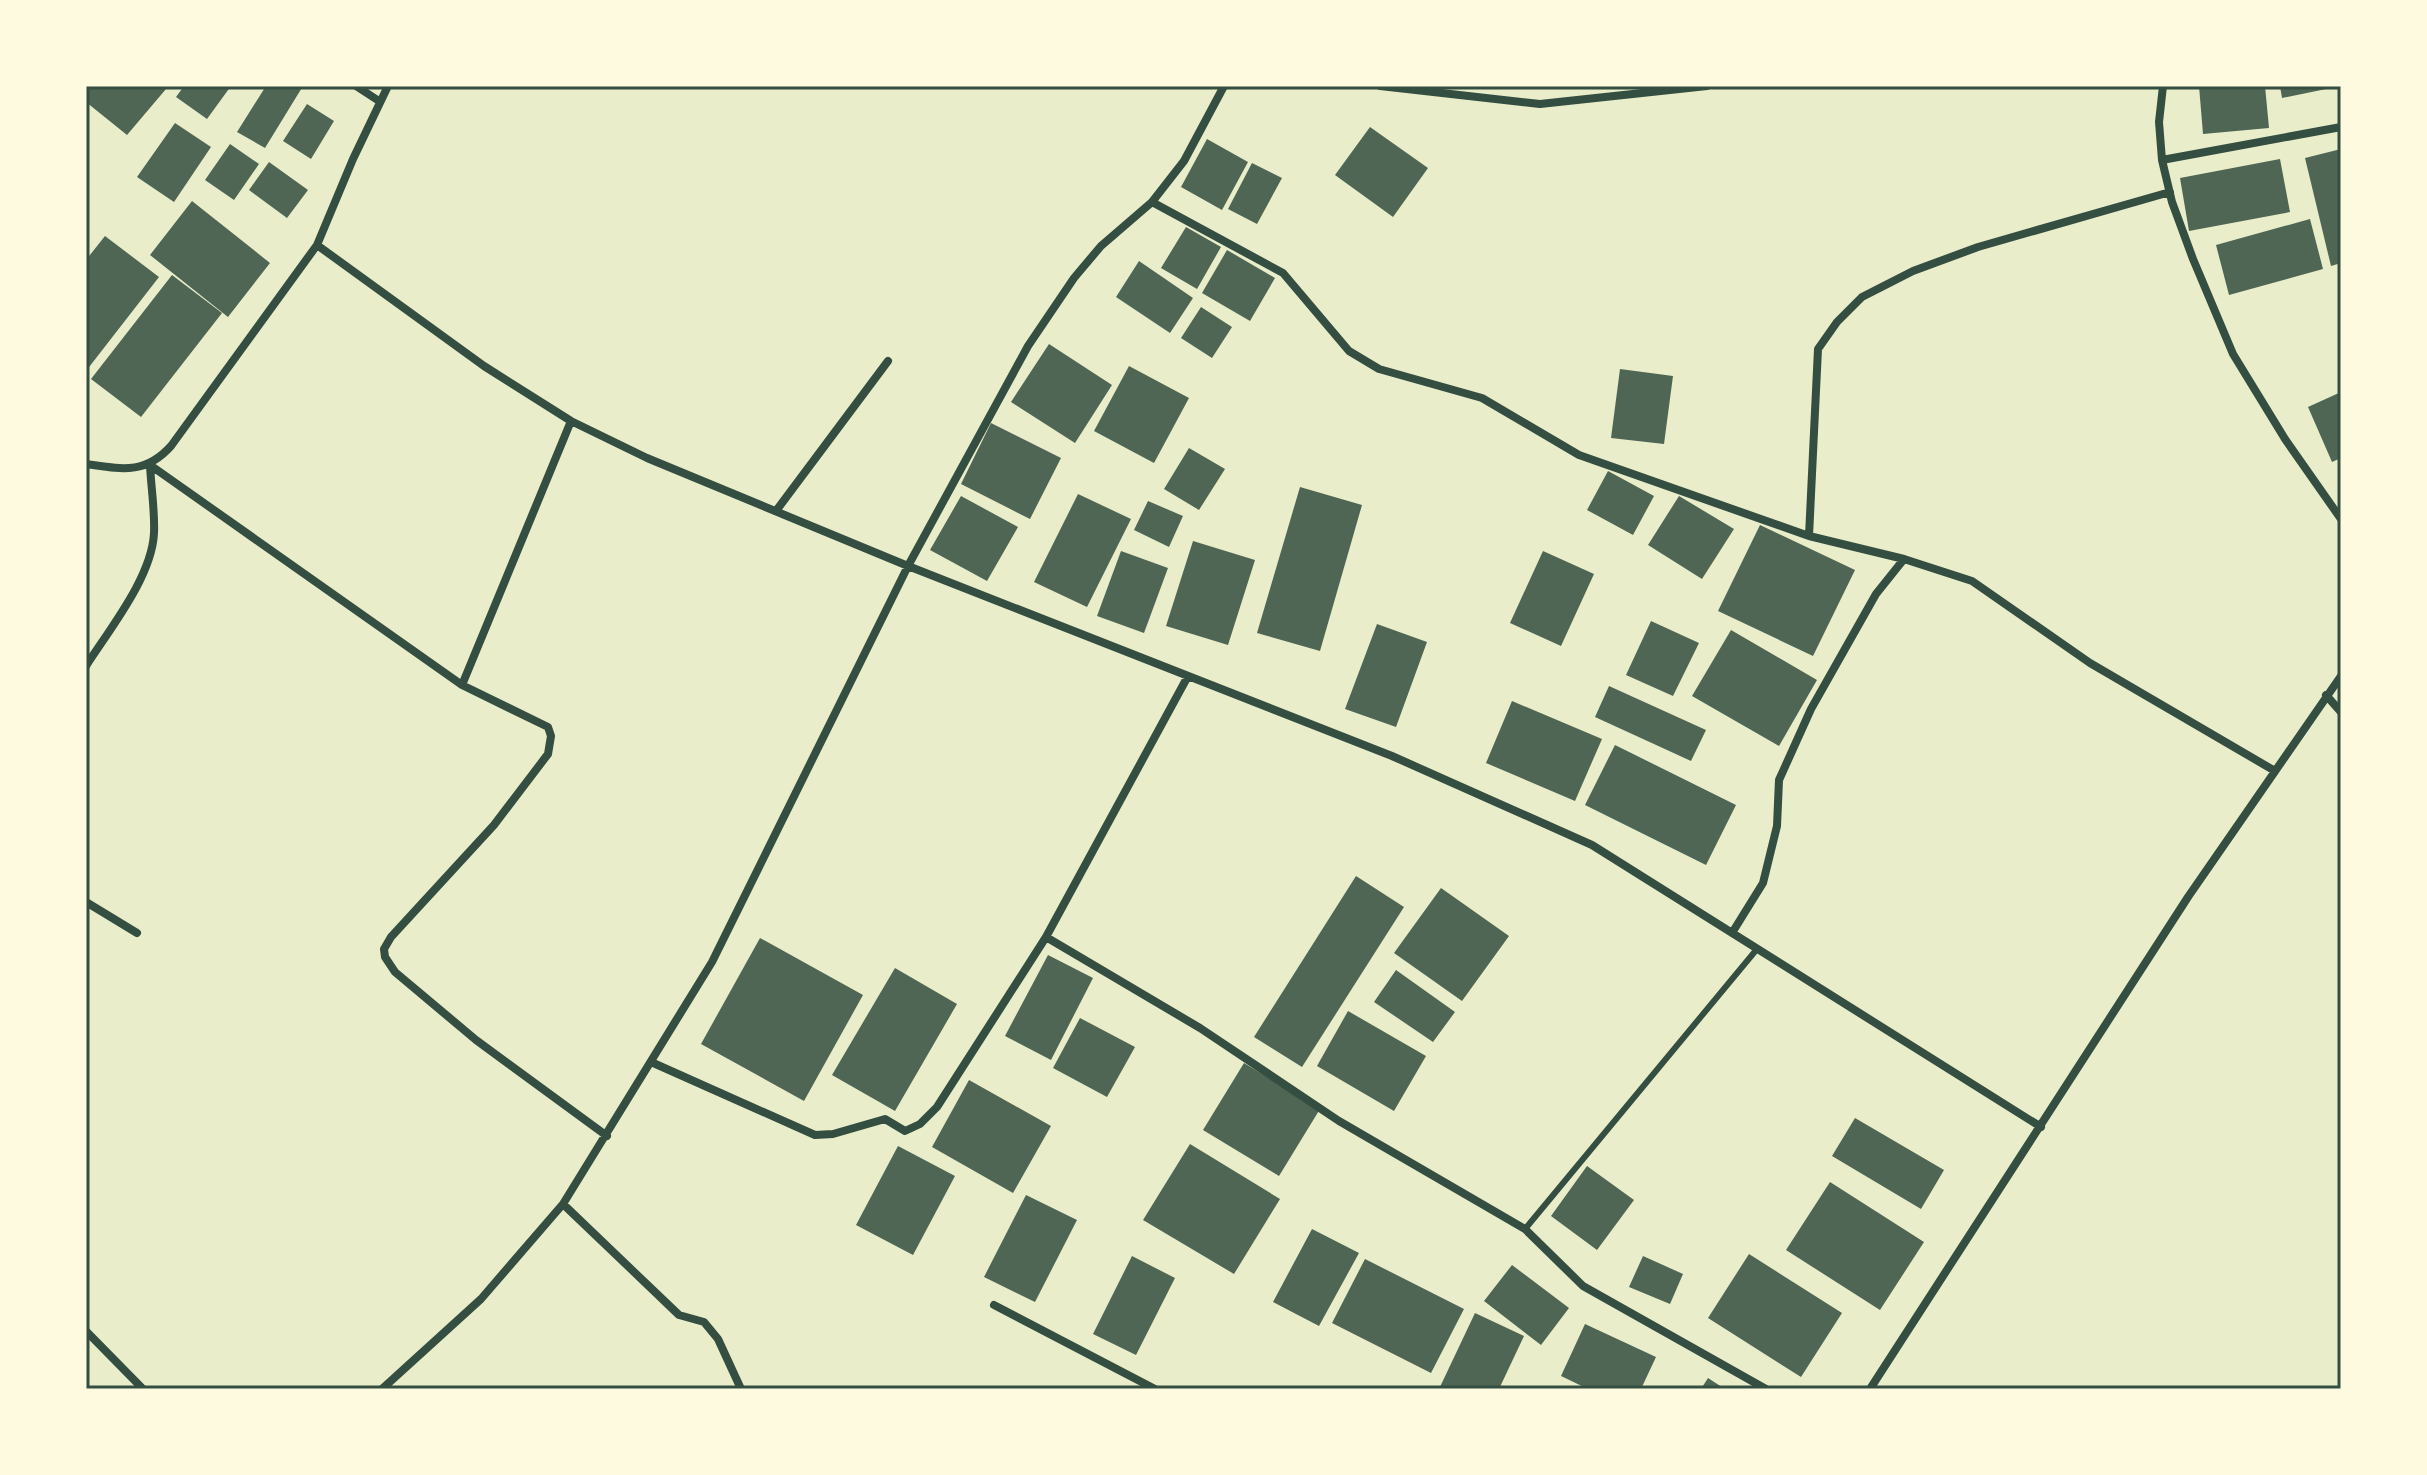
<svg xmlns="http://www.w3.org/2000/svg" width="2427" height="1475" font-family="Montserrat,sans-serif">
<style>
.building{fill:#4f6655}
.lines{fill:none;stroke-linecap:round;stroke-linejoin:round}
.service{stroke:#344e41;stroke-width:6}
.minor{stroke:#344e41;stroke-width:8}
.neatline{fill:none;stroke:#344e41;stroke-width:3}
</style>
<rect width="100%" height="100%" fill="#e9edc9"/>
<path class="building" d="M86 86H162L166 89 127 135 86 102Z
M184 86H231L207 119 176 97Z
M266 86H303L265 148 237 132Z
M2199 86H2265L2269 128 2203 134Z
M2280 86H2336V87L2282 98Z
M307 104 334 121 311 159 283 141Z
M175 123 211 147 174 202 137 177Z
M1370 127 1428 168 1393 217 1335 175Z
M1207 139 1248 162 1222 210 1181 187Z
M230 144 259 164 234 200 205 180Z
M2341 149V263L2331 266 2305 158Z
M2280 159 2290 212 2189 231 2180 178Z
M269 162 308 190 287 218 249 190Z
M1252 163 1282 178 1257 224 1228 209Z
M192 201 270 263 228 317 150 255Z
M2310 219 2323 269 2229 295 2216 245Z
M1186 227 1221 247 1197 289 1161 268Z
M105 236 159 277 86 371V260Z
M1227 250 1275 278 1250 321 1202 293Z
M1139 261 1193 298 1170 333 1116 297Z
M172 275 222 313 141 417 91 379Z
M1201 307 1232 327 1212 358 1181 338Z
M1049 344 1112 385 1075 443 1011 402Z
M1129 366 1189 398 1154 463 1094 431Z
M1620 369 1673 376 1664 444 1611 438Z
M2341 392V458L2332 462 2308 407Z
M991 423 1061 458 1030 519 961 484Z
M1189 448 1225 469 1199 510 1164 489Z
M1608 471 1654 496 1633 535 1587 510Z
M1300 487 1362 505 1320 651 1257 633Z
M1078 494 1131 519 1087 607 1034 582Z
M961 496 1018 527 987 581 930 550Z
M1679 496 1734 529 1702 579 1648 545Z
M1148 501 1183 516 1169 547 1134 530Z
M1760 525 1855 570 1813 656 1718 611Z
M1193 541 1255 560 1228 645 1166 626Z
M1121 551 1168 568 1144 633 1097 616Z
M1543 551 1594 574 1561 646 1510 623Z
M1651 621 1699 643 1673 696 1626 675Z
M1377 624 1427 642 1396 727 1345 709Z
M1731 630 1817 680 1779 746 1692 696Z
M1609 686 1706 730 1691 761 1595 717Z
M1512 701 1602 739 1575 801 1486 763Z
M1615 745 1736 805 1706 865 1585 805Z
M1356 876 1404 907 1302 1067 1254 1037Z
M1441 888 1509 936 1462 1001 1394 953Z
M760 938 863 995 804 1101 701 1044Z
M1048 955 1093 978 1051 1060 1005 1036Z
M895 968 957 1004 895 1111 832 1075Z
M1396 970 1455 1012 1433 1042 1374 1002Z
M1348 1011 1426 1056 1394 1111 1317 1066Z
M1080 1018 1135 1047 1107 1097 1053 1068Z
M1244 1063 1320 1109 1279 1176 1203 1130Z
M969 1080 1051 1126 1013 1193 932 1147Z
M1855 1118 1944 1170 1921 1209 1832 1156Z
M1190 1144 1280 1199 1234 1274 1143 1220Z
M898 1146 955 1176 913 1255 856 1225Z
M1587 1166 1634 1200 1597 1250 1551 1216Z
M1830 1182 1924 1242 1880 1310 1786 1250Z
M1026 1195 1077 1220 1035 1302 984 1277Z
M1312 1229 1359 1253 1319 1326 1273 1302Z
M1749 1254 1842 1313 1801 1377 1708 1318Z
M1132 1256 1175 1278 1136 1355 1093 1334Z
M1643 1256 1683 1274 1670 1304 1629 1287Z
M1365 1259 1464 1309 1431 1373 1332 1323Z
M1512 1265 1569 1308 1541 1345 1484 1301Z
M1475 1313 1524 1336 1499 1389H1439Z
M1585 1324 1656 1357 1641 1389H1588L1561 1376Z
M1708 1378 1725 1389H1701Z"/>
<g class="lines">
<path class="service" d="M1525 1229 1757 949"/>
<path class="minor" d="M356 86 379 101
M1380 86 1540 104 1707 86
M2163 86 2159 122 2162 160 2172 202 2193 259 2233 354 2285 439 2341 519
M2162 160 2341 127
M1152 202 1283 273 1349 351 1379 369 1482 398 1579 455 1809 536 1904 559 1972 581 2090 663 2275 771
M317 245 484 366 571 421 647 458 908 566 1392 756 1592 845 2041 1127
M86 464C121 469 145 475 171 446L317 245 353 159 388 86
M150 465 462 685 548 727 551 736 548 754 494 825 391 937 384 949 385 957 395 972 476 1040 607 1136
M776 511 888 361
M1809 536 1818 349 1837 322 1862 297 1913 271 1978 247 2170 192
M86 666C109 630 152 577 154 533 155 511 151 487 150 465
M462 685 571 421
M2326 695 2341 712
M86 902 137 933
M1732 933 1763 883 1777 826 1779 780 1811 709 1876 594 1904 559
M1046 937 1200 1028 1339 1121 1525 1229 1583 1286 1766 1389
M651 1062 815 1135 833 1134 885 1119 905 1131 920 1124 937 1107 1046 937 1188 676
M563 1204 679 1315 704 1322 718 1339 741 1389
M994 1305 1155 1389
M86 1331 143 1389
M382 1389 481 1299 563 1204 712 962 908 566 1028 346 1074 278 1101 246 1152 202 1184 161 1224 86
M1870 1389 2188 897 2341 676"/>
</g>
<rect width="2427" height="1475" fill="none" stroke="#fefae0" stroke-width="176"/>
<rect x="88" y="88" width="2251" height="1299" class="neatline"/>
</svg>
